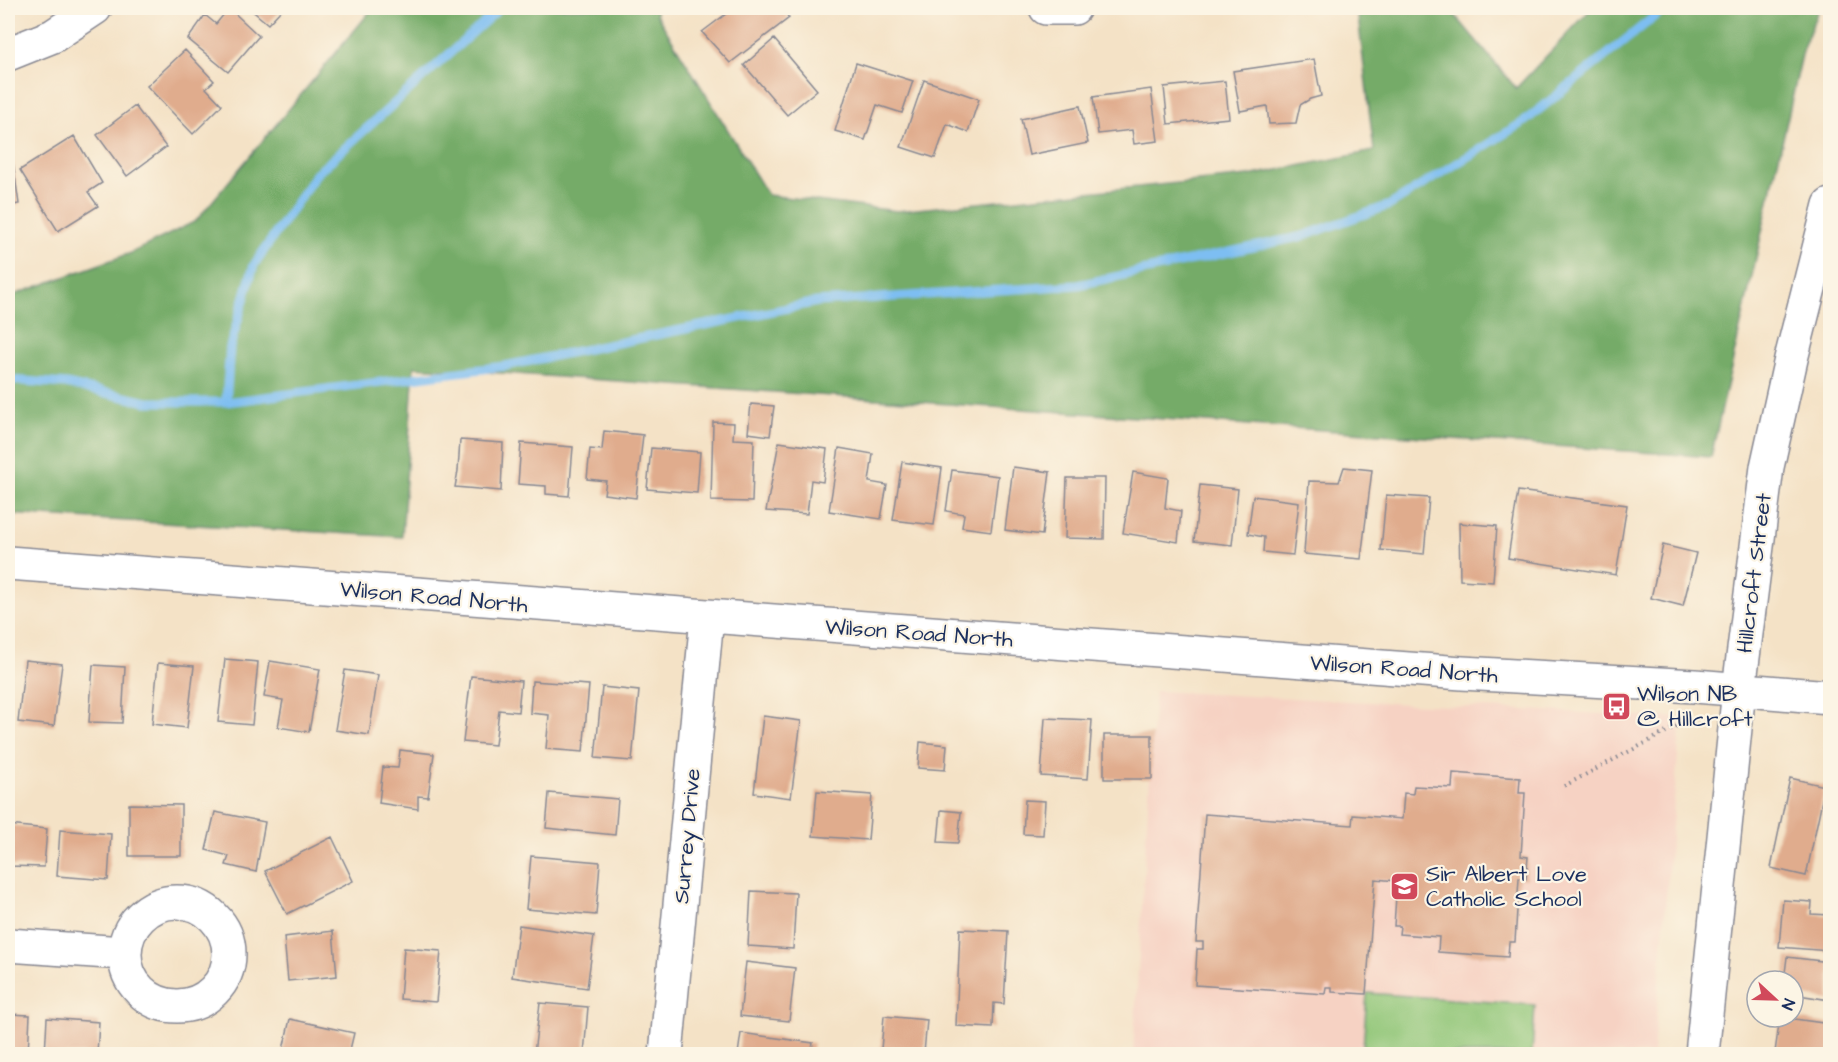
<svg xmlns="http://www.w3.org/2000/svg" width="1838" height="1062" font-family="'Architects Daughter',sans-serif">
<style>
.built{fill:#f6d2c3}
.green{fill:#91c678;stroke:#567a6b;stroke-width:1.5}
.forest{fill:#74ab68;stroke:#486d63;stroke-width:1.5}
.lines{fill:none;stroke-linecap:round;stroke-linejoin:round}
.stream{stroke:#7dbef2;stroke-width:9}
.building{fill:#e0ac8d}
.minor-casing{stroke:#888892;stroke-width:36}
.major-casing{stroke:#888892;stroke-width:36}
.path{stroke:#888892;stroke-width:4;stroke-dasharray:1.5 4.5;stroke-linecap:butt}
.minor{stroke:#fff;stroke-width:33}
.major{stroke:#fff;stroke-width:33}
.labels{text-anchor:middle;stroke-width:4.5;stroke-linejoin:round;paint-order:stroke}
.street-label{font-size:22px;fill:#1b2f5e;stroke:#fcf5e5}
.poi-label{font-size:22px;fill:#1b2f5e;stroke:#fcf5e5;text-anchor:start}
</style>
<rect width="100%" height="100%" fill="#fcf5e5"/>
<filter id="ink" filterUnits="userSpaceOnUse"><feTurbulence type="fractalNoise" baseFrequency=".0167" numOctaves="2"/><feDisplacementMap in="SourceGraphic" scale="12" xChannelSelector="R" yChannelSelector="G"/><feConvolveMatrix kernelMatrix="1 2 1 2 8 2 1 2 1" color-interpolation-filters="sRGB"/></filter>
<filter id="wash" filterUnits="userSpaceOnUse"><feTurbulence type="fractalNoise" baseFrequency=".008" numOctaves="4" result="noise"/><feDisplacementMap in="SourceGraphic" scale="24" xChannelSelector="R" yChannelSelector="G"/><feGaussianBlur stdDeviation="1.35" result="paint"/><feColorMatrix in="noise" values="0 0 0 0 0 0 0 0 0 0 0 0 0 0 0 0 0 1.4 0 .05"/><feComposite in="paint" operator="in"/></filter>
<g filter="url(#wash)">
<rect width="100%" height="100%" fill="#f4e2c6"/>
<path class="built" d="M1155 691 1681 718 1653 1054H1133Z"/>
<path class="green" d="M1367 993 1535 1005 1532 1054H1435L1363 1049Z"/>
<path class="forest" d="M373 8H656V14L768 195 897 211 1248 176 1374 151 1357 8H1449L1516 88 1592 8H1819L1804 46 1711 457 414 367 402 537 8 514V297L131 253 196 221Z"/>
<g class="lines">
<path class="stream" d="M8 380 66 384 147 402H226L505 366 817 302 1078 285 1303 236 1390 205 1525 121 1665 8
M226 402 230 347 254 265 316 174 500 8"/>
</g>
<g id="blocks">
<path class="building" d="M229 8 259 36 228 72 188 39 205 15 216 24Z
M249 8H283L268 24Z
M734 8H782L789 18 730 63 702 32Z
M774 39 817 90 787 115 744 65Z
M185 50 214 81 206 88 222 105 193 134 147 86Z
M1314 59 1321 96 1310 99 1300 105 1296 123 1269 124 1267 106 1240 111 1233 71Z
M856 63 913 81 902 113 877 105 865 140 835 131Z
M924 80 979 99 968 132 947 124 935 158 901 147Z
M1225 81 1229 118 1168 124 1164 87Z
M1151 89 1158 141 1134 144 1132 130 1098 134 1093 97Z
M135 106 166 147 127 176 97 135Z
M1080 106 1088 143 1029 155 1021 119Z
M74 136 102 183 88 192 98 206 58 231 20 170Z
M8 148H11L19 204 8 206Z
M751 404 774 406 770 436 748 433Z
M713 422 734 423 733 439 754 440 752 502 711 501Z
M604 431 643 435 636 498 604 494 606 481 587 479 590 449 602 450Z
M460 440 503 443 501 491 455 487 458 471Z
M779 442 827 449 823 482 811 480 807 514 766 511Z
M521 443 573 447 569 496 546 494V486L518 484Z
M651 448 700 452 697 493 647 489Z
M839 448 873 454 869 482 887 485 881 519 829 511Z
M902 462 942 468 934 525 893 520Z
M1013 467 1050 472 1042 535 1005 530Z
M1344 467 1372 470 1361 559 1304 554 1309 481 1339 482Z
M952 470 998 476 991 531 962 527 964 514 946 511Z
M1133 472 1168 478 1165 508 1181 511 1178 542 1123 533Z
M1067 478H1105L1104 539 1065 538Z
M1200 485 1238 489 1232 545 1194 541Z
M1518 491 1627 505 1616 575 1508 558Z
M1386 495 1429 498 1424 554 1381 550Z
M1253 496 1299 502 1293 555 1263 552 1264 537 1248 534Z
M1459 523 1497 526 1493 582 1460 580Z
M1663 545 1696 553 1683 606 1651 598Z
M225 659 258 662 252 725 218 722Z
M25 660 62 664 54 726 18 722Z
M270 661 320 669 309 732 278 727 283 700 264 697Z
M158 663 194 666 187 728 152 724Z
M93 665 125 667 122 723 89 722Z
M345 670 378 675 369 735 335 730Z
M471 676 521 681 518 712 499 710 495 745 463 742Z
M532 681 589 685 583 752 546 749 549 715 530 713Z
M602 687 639 691 632 761 595 758Z
M763 716 801 721 791 798 754 793Z
M1045 718 1092 720 1088 779 1041 776Z
M1104 735H1152V779H1104Z
M920 742 947 745 945 770 918 768Z
M400 750 434 754 428 797 418 796V809L379 803 383 767 398 768Z
M1453 773 1520 778 1519 793H1525L1521 856 1528 857 1526 879 1519 878 1515 942H1509L1508 957 1438 952 1439 937 1399 934 1400 926H1394L1397 881 1375 879 1366 994 1332 992V987H1326L1325 994 1195 985 1197 949H1203V942H1196L1205 814 1352 825 1353 815 1402 819 1404 793 1413 794 1414 786 1452 788Z
M1790 778 1825 786 1806 876 1771 868Z
M817 791 872 795 868 840 813 836Z
M549 793 618 799 615 835 546 828Z
M1025 800 1045 801 1043 835 1023 834Z
M129 804 181 805V856H129Z
M941 810 961 812 958 843 938 842Z
M215 812 265 822 256 872 226 865 229 856 206 850Z
M8 825 47 829 44 867 8 866Z
M60 830 111 834 108 880 57 876Z
M332 837 353 881 287 914 265 871Z
M531 856 600 862 596 915 526 909Z
M751 891 796 893 793 949 748 946Z
M1783 900 1812 902 1811 914 1830 915V951L1779 947Z
M519 925 594 936 587 988 512 977Z
M960 929 1008 931 1004 1004 994 1003 993 1028 956 1026Z
M333 931 337 976 288 981 284 937Z
M404 948 441 951 436 1002 400 999Z
M1787 957 1830 962V1000L1793 994V981H1784Z
M746 962 795 968 789 1021 740 1016Z
M540 1003 588 1007 584 1054H534Z
M8 1014 30 1015 28 1054H8Z
M884 1016 927 1020 924 1053 881 1049Z
M1780 1017 1830 1024V1054H1795L1775 1052Z
M47 1018 99 1022 97 1054H45Z
M290 1019 354 1033 349 1054H282Z
M741 1033 813 1043 811 1054H738Z"/>
</g>
</g>
<g filter="url(#ink)">
<use href="#blocks" fill-opacity="0" stroke="#888892" stroke-width="1.5"/>
<g class="lines">
<defs>
<path id="minor" d="M1046 8H1074
M8 54 53 36 95 8
M125 954a52 52 0 1 1 104 0a52 52 0 1 1-104 0Z
M8 945 123 953
M666 1054 707 617
M1702 1054 1739 689 1767 467 1791 359 1830 205"/>
<path id="major" d="M8 563 1462 673 1695 686 1830 697"/>
</defs>
<use href="#minor" class="minor-casing"/>
<use href="#major" class="major-casing"/>
<path class="path" d="M1564 786 1683 723"/>
<use href="#minor" class="minor"/>
<use href="#major" class="major"/>
</g>
</g>
<defs>
<symbol id="bus-square" viewBox="-11 -11 22 22"><rect x="-9" y="-9" width="18" height="18" rx="4" fill="#d1495b" stroke="#fcf5e5"/><path d="M-5-6H5V4H4V6H2V4H-2V6H-4V4H-5ZM-3.5-4V0h7V-4ZM-3.5 1.2v1.5H-2V1.2ZM2 1.2v1.5H3.5V1.2Z" fill="#fff"/></symbol>
<symbol id="school-square" viewBox="-11 -11 22 22"><rect x="-9" y="-9" width="18" height="18" rx="4" fill="#d1495b" stroke="#fcf5e5"/><path d="M0-5L7-2L0 1L-7-2ZM-4 1L0 2.5L4 1V4Q0 6-4 4Z" fill="#fff"/></symbol>
</defs>
<g fill-rule="evenodd">
<use href="#bus-square" x="1600" y="690" width="33" height="33"/>
<use href="#school-square" x="1388" y="870" width="33" height="33"/>
</g>
<g class="labels">
<g class="street-label">
<text transform="translate(1753 573) rotate(-83)" y="8">Hillcroft Street</text>
<text transform="translate(434 596) rotate(5)" y="8">Wilson Road North</text>
<text transform="translate(919 632) rotate(4)" y="8">Wilson Road North</text>
<text transform="translate(1404 668) rotate(4)" y="8">Wilson Road North</text>
<text transform="translate(686 836) rotate(-85)" y="8">Surrey Drive</text>
</g>
<g class="poi-label">
<text x="1637" y="701">Wilson NB<tspan x="1637" dy="25">@ Hillcroft</tspan></text>
<text x="1426" y="881">Sir Albert Love<tspan x="1426" dy="25">Catholic School</tspan></text>
</g>
</g>
<rect width="1838" height="1062" fill="none" stroke="#fcf5e5" stroke-width="30"/>
<g transform="translate(1775 999) rotate(112)"><circle r="28" fill="#fcf5e5" stroke="#a2a6af" stroke-width="1.5"/>
<path d="M0-4.5L10 22L0 15L-10 22Z" fill="#d1495b"/>
<text y="-9" font-size="16" font-weight="bold" text-anchor="middle" fill="#1b2f5e">N</text>
</g>
</svg>
